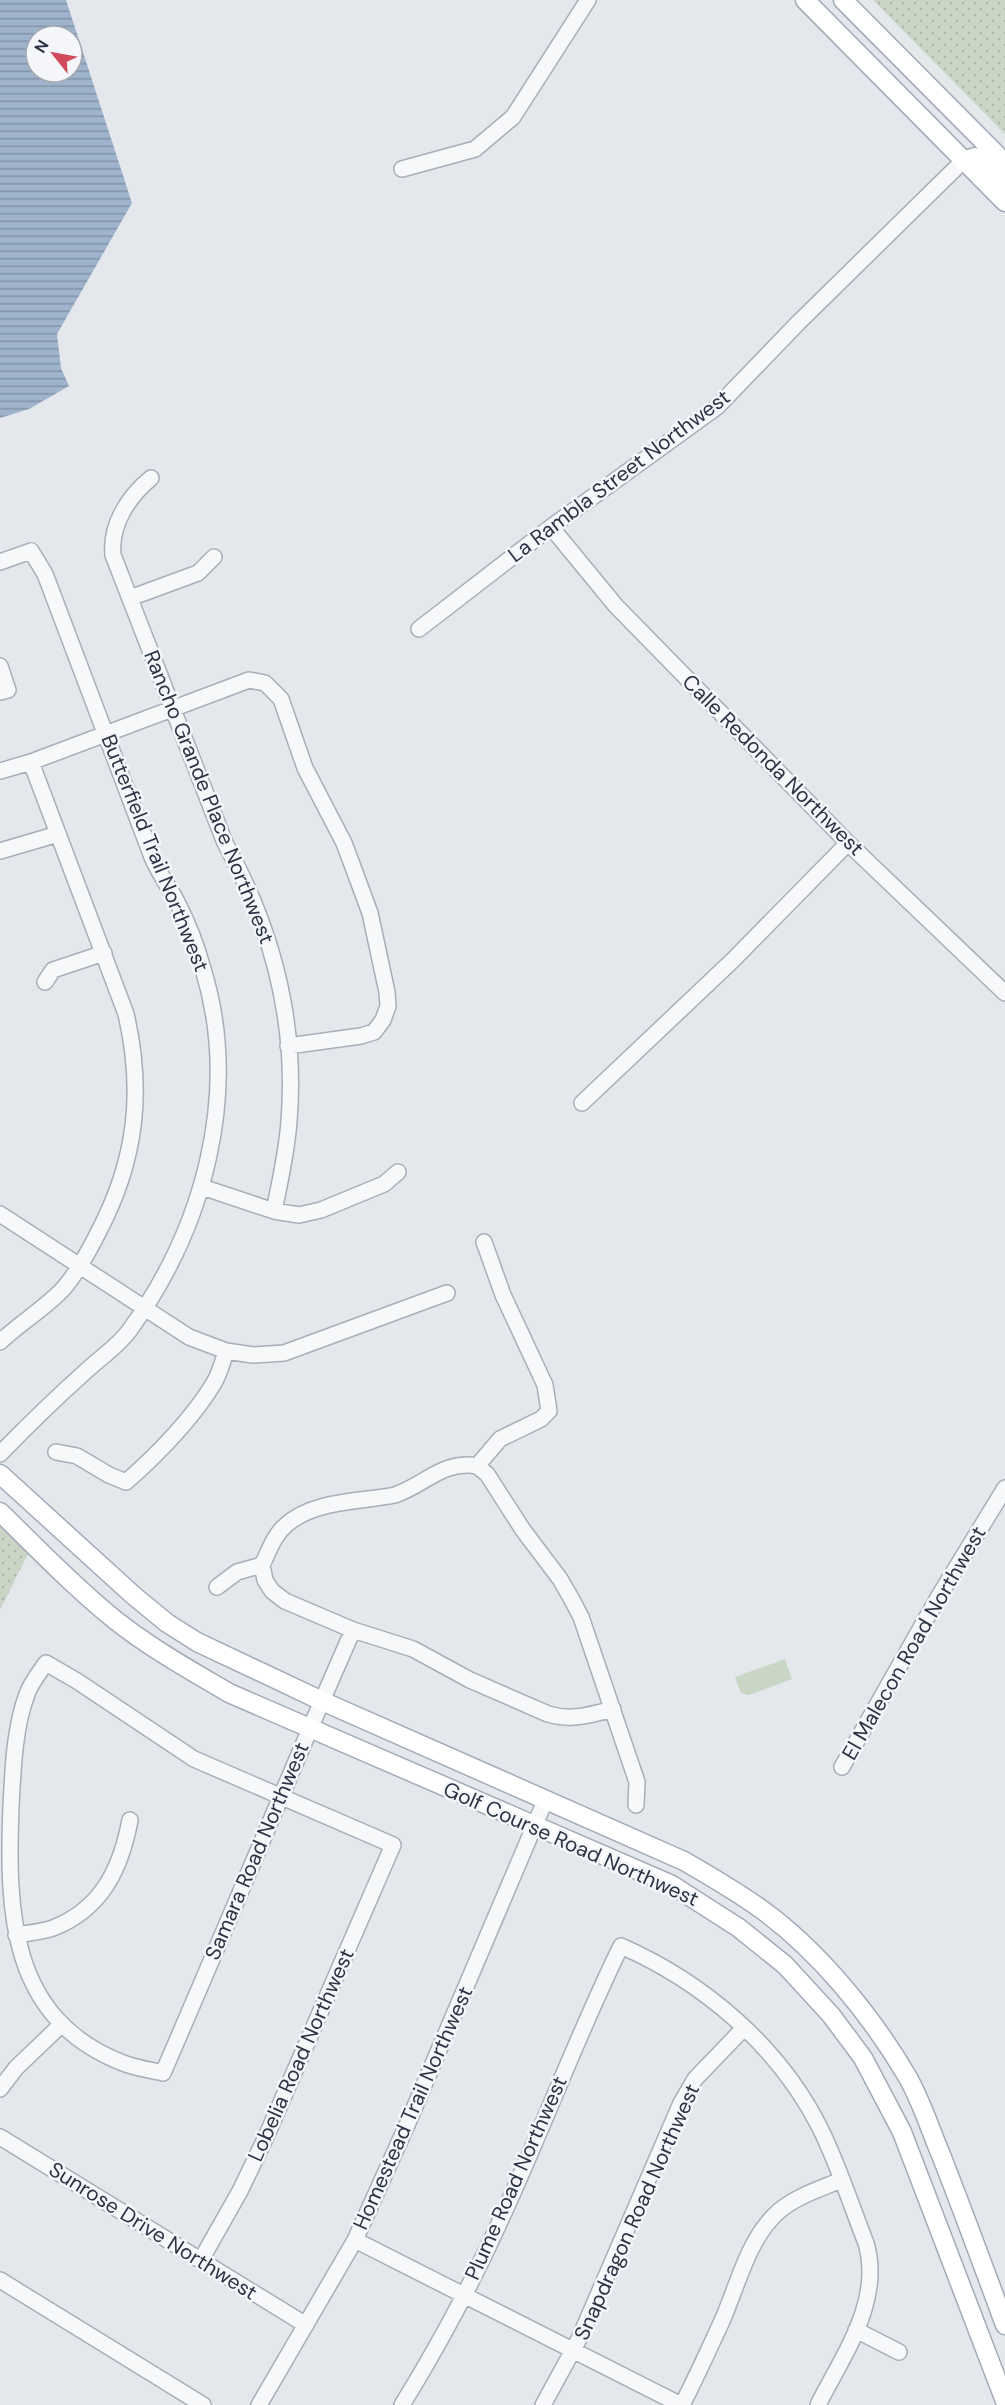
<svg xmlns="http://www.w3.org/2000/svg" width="1005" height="2405" font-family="'DM Sans',sans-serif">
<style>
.park{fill:url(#park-dots)}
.garden{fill:#c9d6c5}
.water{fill:url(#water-rules);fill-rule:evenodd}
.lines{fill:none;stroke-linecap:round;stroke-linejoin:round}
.minor-casing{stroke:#a9aeb7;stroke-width:18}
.major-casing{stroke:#a3abb8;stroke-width:21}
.minor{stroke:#f7f8fa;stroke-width:15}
.major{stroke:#fff;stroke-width:18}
.labels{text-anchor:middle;stroke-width:5;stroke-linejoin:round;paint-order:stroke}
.street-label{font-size:21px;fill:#2b3445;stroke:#f4f6f9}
</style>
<defs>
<pattern id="park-dots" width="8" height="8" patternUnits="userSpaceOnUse" patternTransform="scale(1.5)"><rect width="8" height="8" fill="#c9d6c5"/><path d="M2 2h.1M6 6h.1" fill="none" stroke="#adb8ab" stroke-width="1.8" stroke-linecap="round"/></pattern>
<pattern id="water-rules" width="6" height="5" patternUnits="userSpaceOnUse" patternTransform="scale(1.5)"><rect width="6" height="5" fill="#9fb4cc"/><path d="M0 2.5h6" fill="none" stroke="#8293a7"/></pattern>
</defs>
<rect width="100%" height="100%" fill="#e4e7ec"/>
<path class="park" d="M873 0H1005V134Z
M0 1521 30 1550 0 1610Z"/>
<path class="garden" d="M785 1659 792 1679 749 1695 741 1693 735 1677Z"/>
<path class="water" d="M0 0H66L132 203 57 334 61 368 69 386 29 409 0 418ZM36 36H72V72H36Z"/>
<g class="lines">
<defs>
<path id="minor" d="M402 169 475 149 513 117 588 0
M151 478C128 497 110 525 113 555L225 843C272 928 297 1022 289 1121 287 1151 280 1181 274 1211
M551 527 616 606 848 843 1005 993
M0 562 31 551 45 574C81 668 116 763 152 857 159 874 170 888 178 904 189 925 197 947 203 969 241 1093 204 1228 129 1331 118 1346 100 1358 86 1371 56 1398 28 1425 0 1454
M130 598 198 573 214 557
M419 629 551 527 717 407 798 323 963 161
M0 666 8 690 0 692
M0 771 31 762 249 680 265 683 281 699 305 768 344 843 350 859 370 913 387 992 388 1006 383 1020 374 1032 361 1036 288 1046
M0 851 58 834
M45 982 53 970 104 953
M582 1103 732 961 848 843
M202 1187 274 1211 299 1215 321 1210 384 1184 398 1172
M0 1214 189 1337 226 1351 253 1355 284 1353 447 1293
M0 1342C20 1323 44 1309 63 1289 78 1272 89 1251 99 1231 136 1160 144 1092 126 1014L31 762
M56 1452 77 1456 109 1475 126 1482C156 1456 195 1416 215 1381 220 1372 223 1361 226 1351
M477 1466 487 1474 523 1530 560 1579 571 1598 581 1617 637 1782 636 1805
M262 1565 265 1580 272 1591 285 1601 353 1630 413 1649 470 1680 548 1714C571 1721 590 1715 613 1709
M217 1587 237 1572 262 1565C269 1551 274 1535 286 1525 314 1500 360 1502 395 1495 426 1484 443 1460 477 1466L500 1439 541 1419 549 1411 545 1385 503 1295 484 1242
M842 1767 939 1596 1005 1488
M16 1935C28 1933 42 1932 53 1928 102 1909 121 1868 130 1820
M0 2089 16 2068 62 2024
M0 2137 306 2325
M355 2240 681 2405
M201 2260 240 2191 266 2137 393 1845 194 1759 77 1681 46 1663C39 1673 31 1683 27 1694 14 1729 13 1770 11 1806 7 1911 9 2019 123 2063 136 2068 150 2070 163 2073 227 1926 288 1777 353 1630
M0 2280 203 2405
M856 2330 899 2352
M259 2405 355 2240 407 2125 545 1801
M402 2405C434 2353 463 2300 489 2245 536 2147 573 2044 621 1946 703 1982 779 2046 820 2128 838 2164 851 2205 866 2243 883 2301 843 2355 818 2405
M543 2405 579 2339 681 2103 695 2079 744 2028
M682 2405C696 2378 709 2349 722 2321 738 2285 748 2238 779 2211 797 2196 820 2189 841 2180"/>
<path id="major" d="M805 0 1005 202
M843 0 1005 163
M963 161 975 157 982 160 1005 182
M0 1474 133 1595 167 1623 197 1642 322 1701 684 1861C710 1876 736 1891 761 1909 818 1950 871 2015 907 2076 921 2100 930 2129 941 2155 963 2211 984 2268 1005 2325
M0 1512C37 1548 73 1586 114 1619 150 1648 190 1670 229 1693L672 1885 739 1928 785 1965 831 2015 863 2058 902 2132 1005 2401"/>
</defs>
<use href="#minor" class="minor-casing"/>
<use href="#major" class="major-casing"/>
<use href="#minor" class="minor"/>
<use href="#major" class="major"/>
</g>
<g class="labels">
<g class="street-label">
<text transform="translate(619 476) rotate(-37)" y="7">La Rambla Street Northwest</text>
<text transform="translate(773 765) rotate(45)" y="7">Calle Redonda Northwest</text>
<text transform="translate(209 797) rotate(68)" y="7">Rancho Grande Place Northwest</text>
<text transform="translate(155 853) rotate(68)" y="7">Butterfield Trail Northwest</text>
<text transform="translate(914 1643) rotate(-60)" y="7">El Malecon Road Northwest</text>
<text transform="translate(571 1844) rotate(24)" y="7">Golf Course Road Northwest</text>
<text transform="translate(257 1851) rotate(-67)" y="7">Samara Road Northwest</text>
<text transform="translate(301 2055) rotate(-66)" y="7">Lobelia Road Northwest</text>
<text transform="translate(413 2108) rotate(-66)" y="7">Homestead Trail Northwest</text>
<text transform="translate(516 2178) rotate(-66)" y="7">Plume Road Northwest</text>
<text transform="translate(637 2212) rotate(-66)" y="7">Snapdragon Road Northwest</text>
<text transform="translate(153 2231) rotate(32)" y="7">Sunrose Drive Northwest</text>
</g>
</g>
<g transform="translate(54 54) rotate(301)"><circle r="28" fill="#f4f6f9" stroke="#a4a8b1" stroke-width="1.5"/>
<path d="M0-4.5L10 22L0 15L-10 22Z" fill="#d1495b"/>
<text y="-9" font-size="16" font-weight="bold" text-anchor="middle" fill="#2b3445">N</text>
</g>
</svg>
